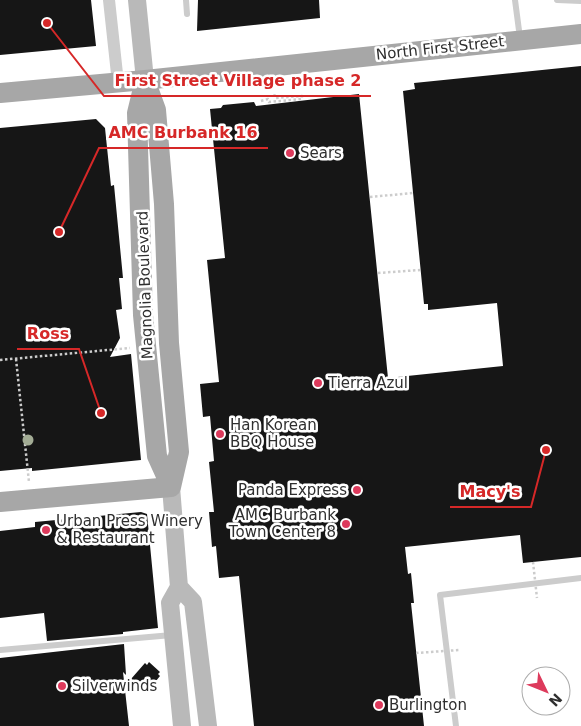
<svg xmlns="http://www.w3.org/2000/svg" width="581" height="726" font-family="'DejaVu Sans',sans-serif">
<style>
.building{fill:#161616}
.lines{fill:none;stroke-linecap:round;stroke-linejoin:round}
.path{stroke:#ccc;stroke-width:2.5;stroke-dasharray:2.5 2.5;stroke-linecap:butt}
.service{stroke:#ccc;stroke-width:6}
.minor{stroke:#ccc;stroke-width:12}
.secondary{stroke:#b9b9b9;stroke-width:18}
.primary{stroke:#a7a7a7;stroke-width:20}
.path-bridge{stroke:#ccc;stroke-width:2.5;stroke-dasharray:2.5 2.5;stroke-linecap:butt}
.tree{fill:#a3ac95}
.poi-dot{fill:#dd3a5c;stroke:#fff;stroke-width:2}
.labels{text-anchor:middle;stroke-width:5;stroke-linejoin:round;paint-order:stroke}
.street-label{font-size:15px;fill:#2f2f2f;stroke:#fff}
.poi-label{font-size:15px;fill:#2f2f2f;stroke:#fff;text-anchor:start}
.leader{fill:none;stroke:#d62828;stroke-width:2}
.callout-dot{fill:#d62828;stroke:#fff;stroke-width:2}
.callout-label{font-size:16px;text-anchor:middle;font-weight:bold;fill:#d62828;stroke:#fff;stroke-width:5;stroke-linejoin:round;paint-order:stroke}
</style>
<rect width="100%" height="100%" fill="#fff"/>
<path class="building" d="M0 0H91L96 46 0 55Z
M198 0H319L320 18 197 31Z
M581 66V557L523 563 520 535 405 547 408 574 411 573 414 603H411L424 726H254L239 576 219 578 216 546 212 547 209 512H214L209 462 214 461 210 416 203 417 200 384 219 382 207 260 225 258 210 109 221 108 223 105 254 102 256 106 359 94 388 378 503 366 497 303 428 310V304H424L403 91 415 89 414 83Z
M96 119 105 128 111 186 114 185 123 278H119L122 309 116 310 120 338 110 357 131 354 141 460 32 471V468L0 471V128Z
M141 512 147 514 158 628 123 632V634L47 641 44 613 0 618V531L35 527V522Z
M124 644 126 675 123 672 129 726H0V658Z
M149 662 160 672 158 674 160 676 147 692 131 679 145 663 147 665Z"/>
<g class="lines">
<path class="path" d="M261 101 268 99 269 102 302 99V96L275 98 274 93
M370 197 413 193
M378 273 420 270
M16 359 29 482
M0 360 130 348"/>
<path class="service" d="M186 0 187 14
M515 0 520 38
M557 0 581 1
M0 650 172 635
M456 726 440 595 581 578"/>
<path class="minor" d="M109 0 118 83"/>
<path class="secondary" d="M137 0 145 80
M171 487 179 587 170 603 182 726
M179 587 193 602 208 726"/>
<path class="primary" d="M145 80 137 113 143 315 157 456 171 487
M145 80 156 110 164 204 169 343 179 452 171 487
M0 93 145 80 581 34
M0 502 171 487"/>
<path class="path-bridge" d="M533 562 537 598
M416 653 459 650"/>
</g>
<circle class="tree" cx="28" cy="440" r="5.5"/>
<g class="poi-dot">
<circle cx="290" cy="153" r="5"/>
<circle cx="318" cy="383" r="5"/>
<circle cx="220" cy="434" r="5"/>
<circle cx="357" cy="490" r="5"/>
<circle cx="346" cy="524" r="5"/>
<circle cx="46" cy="530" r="5"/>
<circle cx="62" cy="686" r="5"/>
<circle cx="379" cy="705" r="5"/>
</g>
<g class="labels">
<g class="street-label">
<text transform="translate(440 48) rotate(-6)" y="5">North First Street</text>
<text transform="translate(145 285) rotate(-92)" y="5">Magnolia Boulevard</text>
</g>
<g class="poi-label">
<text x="300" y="158">Sears</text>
<text x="328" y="388">Tierra Azul</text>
<text x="230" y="430">Han Korean<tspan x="230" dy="17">BBQ House</tspan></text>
<text x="347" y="495" text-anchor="end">Panda Express</text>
<text x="336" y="520" text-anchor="end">AMC Burbank<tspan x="336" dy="17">Town Center 8</tspan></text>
<text x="56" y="526">Urban Press Winery<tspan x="56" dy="17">&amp; Restaurant</tspan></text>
<text x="72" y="691">Silverwinds</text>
<text x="389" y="710">Burlington</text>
</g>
</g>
<path class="leader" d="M47 23L104 96H371M59 232L99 148H268M101 413L79 349H17M546 450L531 507H450"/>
<g class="callout-dot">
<circle cx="47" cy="23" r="5"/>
<circle cx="59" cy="232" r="5"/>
<circle cx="101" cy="413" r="5"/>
<circle cx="546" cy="450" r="5"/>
</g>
<g class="callout-label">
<text x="238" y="86">First Street Village phase 2</text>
<text x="183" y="138">AMC Burbank 16</text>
<text x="48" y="339">Ross</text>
<text x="490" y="497">Macy's</text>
</g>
<g transform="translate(546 691) rotate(133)"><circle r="24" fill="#ffffff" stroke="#acacac"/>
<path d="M0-4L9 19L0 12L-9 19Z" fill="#dd3a5c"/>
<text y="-8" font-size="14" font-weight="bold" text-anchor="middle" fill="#2f2f2f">N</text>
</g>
</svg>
